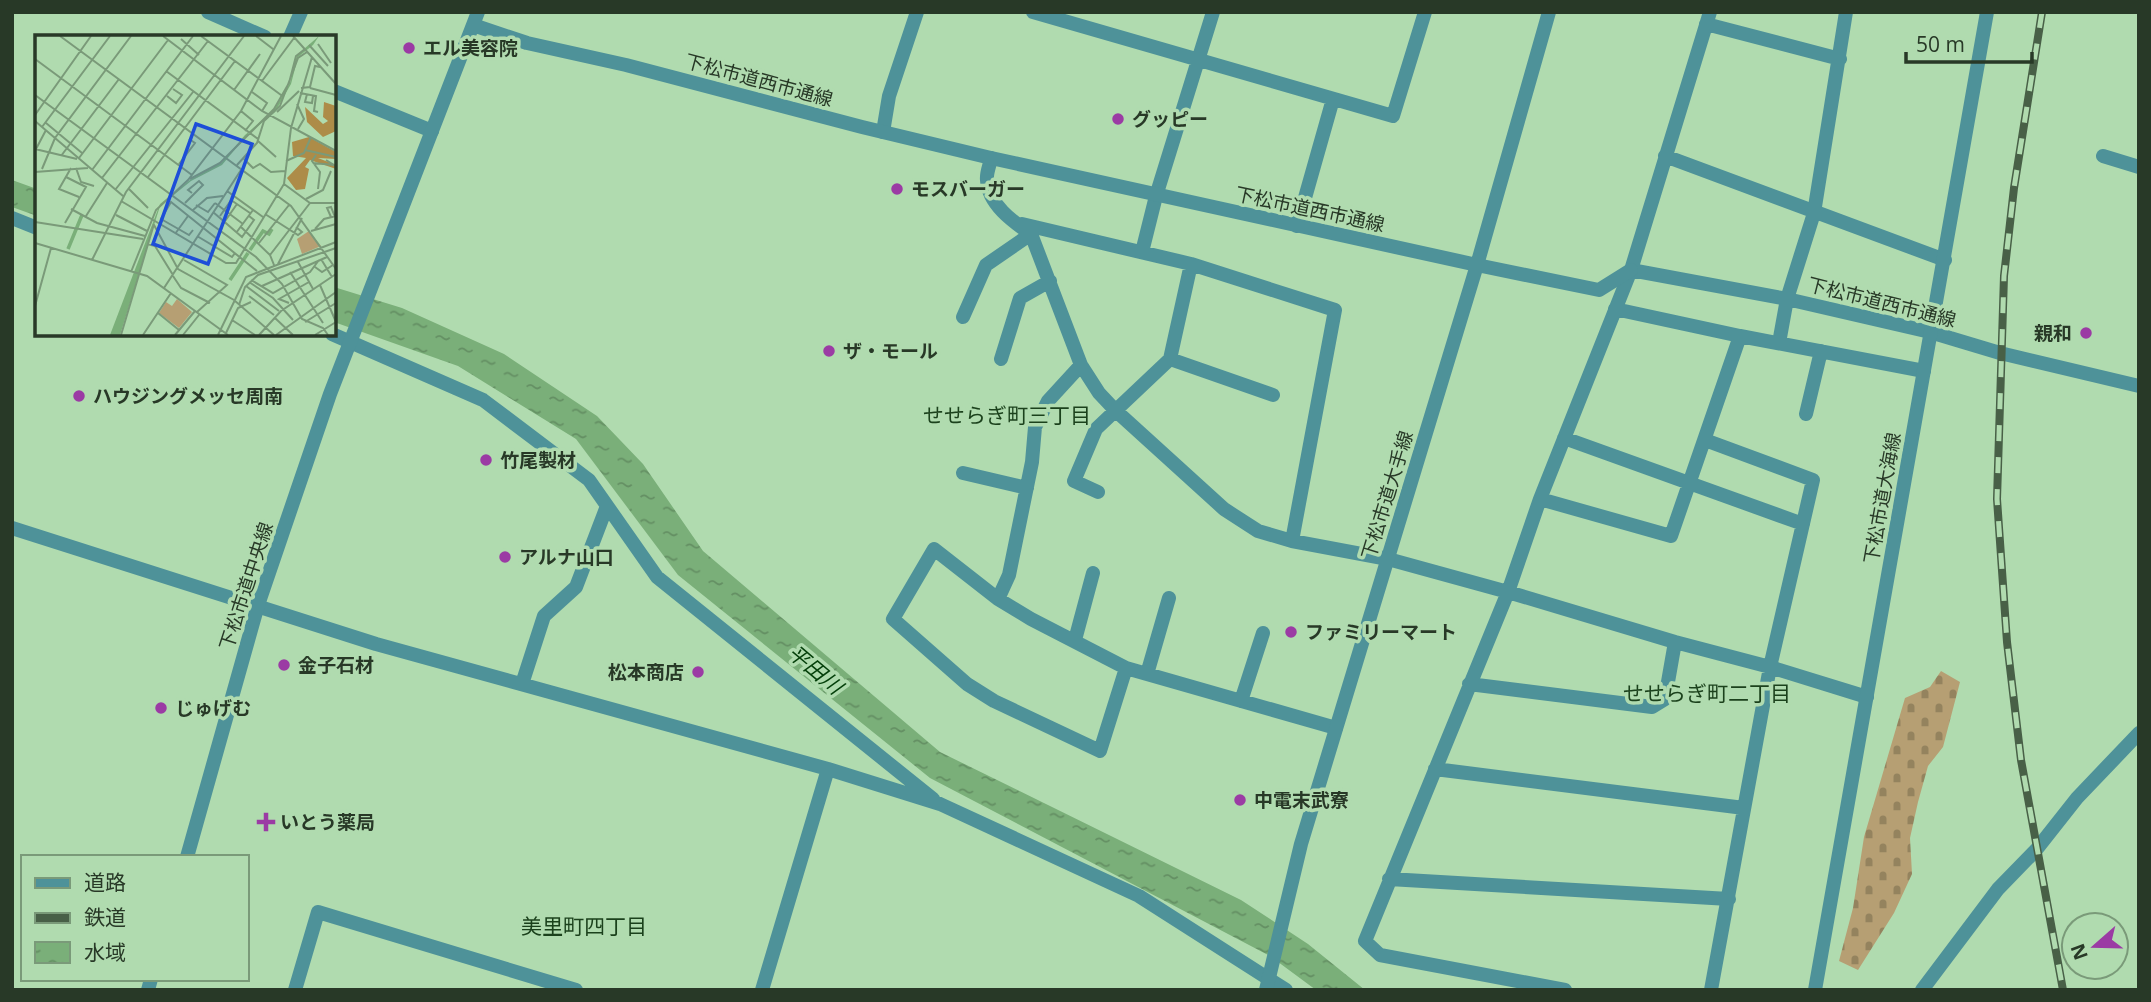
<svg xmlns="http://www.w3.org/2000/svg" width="2151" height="1002" font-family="'Open Sans','Noto Sans JP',sans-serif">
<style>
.cemetery{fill:url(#cemetery-stones)}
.water{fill:url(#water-ripples)}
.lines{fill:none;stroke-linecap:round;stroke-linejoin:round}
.minor{stroke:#4e9299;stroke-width:14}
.tertiary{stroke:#4e9299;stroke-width:14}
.rail-casing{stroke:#486047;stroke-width:8}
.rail{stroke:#b0dbaf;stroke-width:5;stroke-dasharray:16;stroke-linecap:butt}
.poi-dot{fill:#9b3ba4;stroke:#b0dbaf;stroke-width:2.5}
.labels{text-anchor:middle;stroke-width:7;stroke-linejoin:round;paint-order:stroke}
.poi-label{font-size:19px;font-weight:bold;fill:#283927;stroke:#b0dbaf;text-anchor:start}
.street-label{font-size:19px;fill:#283927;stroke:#b0dbaf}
.neighbourhood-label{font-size:21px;fill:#1b411c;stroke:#b0dbaf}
.water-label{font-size:21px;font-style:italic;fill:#05400b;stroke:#b0dbaf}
.inset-river{fill:none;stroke:#7aaf79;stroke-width:3.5}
.inset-road{fill:none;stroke:#7a9a79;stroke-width:2}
.view{fill:#1d4ed8;fill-opacity:0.15;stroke:#1d4ed8;stroke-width:3.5}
.inset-edge{fill:none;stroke:#283927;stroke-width:3.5}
</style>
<defs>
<pattern id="cemetery-stones" width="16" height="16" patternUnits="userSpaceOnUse" patternTransform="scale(1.75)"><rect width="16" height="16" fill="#b69f73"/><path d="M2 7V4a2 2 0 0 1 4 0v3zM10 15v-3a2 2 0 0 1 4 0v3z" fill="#94835e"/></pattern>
<pattern id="water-ripples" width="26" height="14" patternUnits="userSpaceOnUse" patternTransform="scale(1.75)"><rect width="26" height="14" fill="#7aaf79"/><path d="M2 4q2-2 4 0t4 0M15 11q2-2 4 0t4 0" fill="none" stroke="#648f63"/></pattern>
</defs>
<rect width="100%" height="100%" fill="#b0dbaf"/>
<path class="cemetery" d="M1941 671 1960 682 1943 747 1928 766 1918 802 1910 838 1912 874 1894 913 1858 970 1839 961 1853 908 1864 837 1905 698 1930 687Z"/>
<path class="water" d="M12 180 37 189V216L12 207Z
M334 287 402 308 504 354 597 416 643 464 703 551 940 752 1241 900 1308 944 1365 990H1316L1270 956 930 778 678 575 576 439 458 366 334 322Z"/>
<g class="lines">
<path class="minor" d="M208 12 265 37
M1033 12 1393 116 1425 12
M1706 24 1840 59
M290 37 301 12
M334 91 432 131
M883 132 889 96 917 12
M1665 156 1945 260
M2103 156 2139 167
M991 158C990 165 986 173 987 180 988 204 1013 222 1031 234L1081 365 1099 393 1115 410 1224 509 1258 531 1292 541 1388 559 1508 592 1675 642 1770 667 1867 697
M12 218 37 228
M1022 224 1191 264 1335 310 1292 541
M1297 226 1333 99
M1142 252 1156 196 1213 12
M1631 270 1787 299 1930 332 2000 353 2139 386
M1615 309 1740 336
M963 317 986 265 1031 234
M332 334 483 400 589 480 657 577 933 799
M1779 343 1787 299 1814 213 1846 12
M1001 359 1020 298 1050 281
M1170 359 1273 395
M1806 414 1821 351
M1564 438 1803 524
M1705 440 1813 480 1770 667 1711 990
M963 473 1027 488
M1098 492 1074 481 1096 429 1170 359 1191 264
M1540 499 1671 536 1740 336 1924 371
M12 528 376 644 828 769 940 804 1139 896 1286 990
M998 599 1009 575 1032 462 1035 427 1048 401 1081 365
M1075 640 1093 573
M1126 668 1100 751 994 701 967 684 893 619 934 549 998 599 1031 619 1126 668 1336 728
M1147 674 1169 598
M522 684 544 616 576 587 607 506
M1469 684 1652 707 1665 699 1675 642
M1241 701 1263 633
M1435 769 1744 808
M1389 879 1729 899
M295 990 318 912 576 990
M762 990 828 769
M1565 990 1380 955 1365 941 1508 592 1540 499 1631 270 1710 12
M1922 990 1998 889 2036 850 2077 798 2139 733"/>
<path class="tertiary" d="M473 25 527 43 626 65 862 127 991 158 1477 265 1599 290 1631 270
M187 857 258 605 330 394 478 12
M148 990 151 979
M1266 990 1301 844 1477 265 1549 12
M1815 990 1987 12"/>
<defs>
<path id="rail" d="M2042 12 2014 188 2004 276 1997 499 2007 642 2021 760 2063 990"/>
</defs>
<use href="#rail" class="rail-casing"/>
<use href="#rail" class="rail"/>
</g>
<g class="poi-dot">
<circle cx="409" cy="48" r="7"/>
<circle cx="1118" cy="119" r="7"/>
<circle cx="897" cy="189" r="7"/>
<circle cx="2086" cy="333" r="7"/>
<circle cx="829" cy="351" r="7"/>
<circle cx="79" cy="396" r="7"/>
<circle cx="486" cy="460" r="7"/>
<circle cx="505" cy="557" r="7"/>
<circle cx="1291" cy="632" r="7"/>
<circle cx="284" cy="665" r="7"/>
<circle cx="698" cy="672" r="7"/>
<circle cx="161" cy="708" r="7"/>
<circle cx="1240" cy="800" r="7"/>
<path d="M262.5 811.5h7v7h7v7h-7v7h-7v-7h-7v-7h7z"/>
</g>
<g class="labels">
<g class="poi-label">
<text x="423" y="55">エル美容院</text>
<text x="1132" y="126">グッピー</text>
<text x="911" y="196">モスバーガー</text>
<text x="2072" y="340" text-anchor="end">親和</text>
<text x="843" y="358">ザ・モール</text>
<text x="93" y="403">ハウジングメッセ周南</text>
<text x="500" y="467">竹尾製材</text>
<text x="519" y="564">アルナ山口</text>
<text x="1305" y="639">ファミリーマート</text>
<text x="298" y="672">金子石材</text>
<text x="684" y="679" text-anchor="end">松本商店</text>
<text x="175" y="715">じゅげむ</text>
<text x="1254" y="807">中電末武寮</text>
<text x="280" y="829">いとう薬局</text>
</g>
<g class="street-label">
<text transform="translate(759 80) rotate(15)" y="7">下松市道西市通線</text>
<text transform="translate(1310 209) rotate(12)" y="7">下松市道西市通線</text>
<text transform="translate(1882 302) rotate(14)" y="7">下松市道西市通線</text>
<text transform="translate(1387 495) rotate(-73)" y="7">下松市道大手線</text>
<text transform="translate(1882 498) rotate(-80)" y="7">下松市道大海線</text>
<text transform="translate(246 586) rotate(-72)" y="7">下松市道中央線</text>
</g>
<g class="neighbourhood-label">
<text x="1007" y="423">せせらぎ町三丁目</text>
<text x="1707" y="701">せせらぎ町二丁目</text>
<text x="584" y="934">美里町四丁目</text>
</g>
<g class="water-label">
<text transform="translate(815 670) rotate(40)" y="7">平田川</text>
</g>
</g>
<g transform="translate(35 35)">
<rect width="301" height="301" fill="#b0dbaf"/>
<path d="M289 67 301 71V96L288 102 272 87 270 72 288 89 293 86 288 82ZM274 102 301 117V124L283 123 301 130V134L275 125 270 132 274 134 270 154 261 155 252 143 271 123 258 121 257 107Z" fill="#ad8c48"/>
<path d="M274 196 286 211 267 219 262 204ZM142 264 157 277 144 293 124 278 131 267 137 271Z" fill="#b69f73"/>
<path d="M284 1 278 10 263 22 256 49 240 77 212 100 187 130 156 146 125 171 85 300H75L125 169 155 145 187 127 210 100 239 75 255 48 262 20Z" fill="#7aaf79"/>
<path class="inset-river" d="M33 214 47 180M215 215 228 196 234 199 237 194M195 245 213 218"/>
<path class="inset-road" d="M25 1 256 171 301 234M128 1 227 76 301 116M166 1 246 60M221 1 238 14M258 1 301 49M146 4 164 20M283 9 296 28M274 10 293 31M0 24 157 140M131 36 223 104M227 46 259 3M266 53 275 52 280 31 285 32M275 53 301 60M199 55 225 19M217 57 232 68 227 76M265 58 281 61 279 76 283 77M272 59 270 67 277 68 278 61M0 60 221 222 247 249 267 284 288 293 293 300M132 61 141 68 147 60 138 54M262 69 269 84 263 94M206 76 218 86 210 96M242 77 264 56M0 80 56 1M0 86 88 161M11 88 47 118M7 92 75 1M223 106 241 122M0 114 42 124M1 114 11 95M270 115 301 122M281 120 277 126 285 137 283 154M26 121 84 44M44 123 133 5M209 124 218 133 225 129 236 137 250 136M251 126 269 118 276 102M278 128 299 130 291 125M144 129 160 108 154 104M202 130 222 108 229 86 245 71 263 23 272 17M36 133 24 154 44 162M41 133 46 147 59 151M7 134 20 103 96 1M57 135 158 1M0 137 53 133M113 142 200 26M67 143 173 6M155 144 185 128 239 74 254 48 261 21 270 14M249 149 275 168H301M93 153 113 173M80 155 158 57M192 156 228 182M271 164 288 155 296 136M196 165 215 178M86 166 191 228H201L249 149 256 93 277 22M150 168 168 150 164 146 153 155 157 158M180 168 208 189M161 170 173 177 180 168M36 174 62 188 110 201M158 175 172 163 188 161M178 177 207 202 219 185 214 181M230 179 263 200 267 197 261 192M81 180 112 196M51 181 72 148M185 181 199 161M296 182 292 173 296 172 300 182M0 187 108 204M30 188 51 152 31 142M188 189 202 169M119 190 143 234 199 265 239 300M206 192 235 220 239 230M280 194 289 184 301 181M158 195 154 200 126 184 136 167 222 236M276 196 301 189M201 198 218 175M140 199 153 181M162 201 197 222 200 218M0 208 112 241 193 300M224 208 254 170M112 209 120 211 138 240M235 220 275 168M286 224 297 242M57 225 91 157 209 1M149 225 192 250 162 277M263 227 278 254M243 229 267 183M280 232 287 237 298 230M96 237 121 175 153 145 206 76 246 1M255 237 288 288M138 241 146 253 175 268M216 245 238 258 275 237 284 225M214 247 238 263 258 285M285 250 301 287M211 251 244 276M227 251 292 222M129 253 206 135M214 261 239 280M254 268 244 264 274 247M204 270 210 252 223 240 301 213M0 271 16 213M123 278 144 295M240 283 258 300M197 285 220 300M270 287 301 268M191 298 203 273 216 267M86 300 119 189M108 300 136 258M140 300 160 276M148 300 164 280M183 300 211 242 301 207M224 300 246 276 301 239M241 300 301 257M280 300 301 287"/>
<path class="view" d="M161 89 217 109 173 229 118 209Z"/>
<rect width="301" height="301" class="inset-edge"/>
</g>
<rect width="2151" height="1002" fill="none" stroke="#283927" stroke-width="28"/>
<rect x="21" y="855" width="228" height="126" fill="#b0dbaf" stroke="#7a9a79" stroke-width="2"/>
<rect x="35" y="878" width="35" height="10" fill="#4e9299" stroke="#7a9a79" stroke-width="2"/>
<text x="84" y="890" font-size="21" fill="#283927">道路</text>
<rect x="35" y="913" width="35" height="10" fill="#486047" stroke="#7a9a79" stroke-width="2"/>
<text x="84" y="925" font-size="21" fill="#283927">鉄道</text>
<rect x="35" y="942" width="35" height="21" fill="url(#water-ripples)" stroke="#7a9a79" stroke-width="2"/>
<text x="84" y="960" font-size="21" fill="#283927">水域</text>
<g transform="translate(2095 946) rotate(250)"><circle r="33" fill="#b0dbaf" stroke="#7a9a79" stroke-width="2"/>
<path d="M0-5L12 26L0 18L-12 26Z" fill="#9b3ba4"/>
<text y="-10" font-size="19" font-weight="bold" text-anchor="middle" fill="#283927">N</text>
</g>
<path d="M1906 52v10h126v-10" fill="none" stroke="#283927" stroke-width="3.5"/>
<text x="1916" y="52" font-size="21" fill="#283927" stroke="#b0dbaf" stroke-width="5" paint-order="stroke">50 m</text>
</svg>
